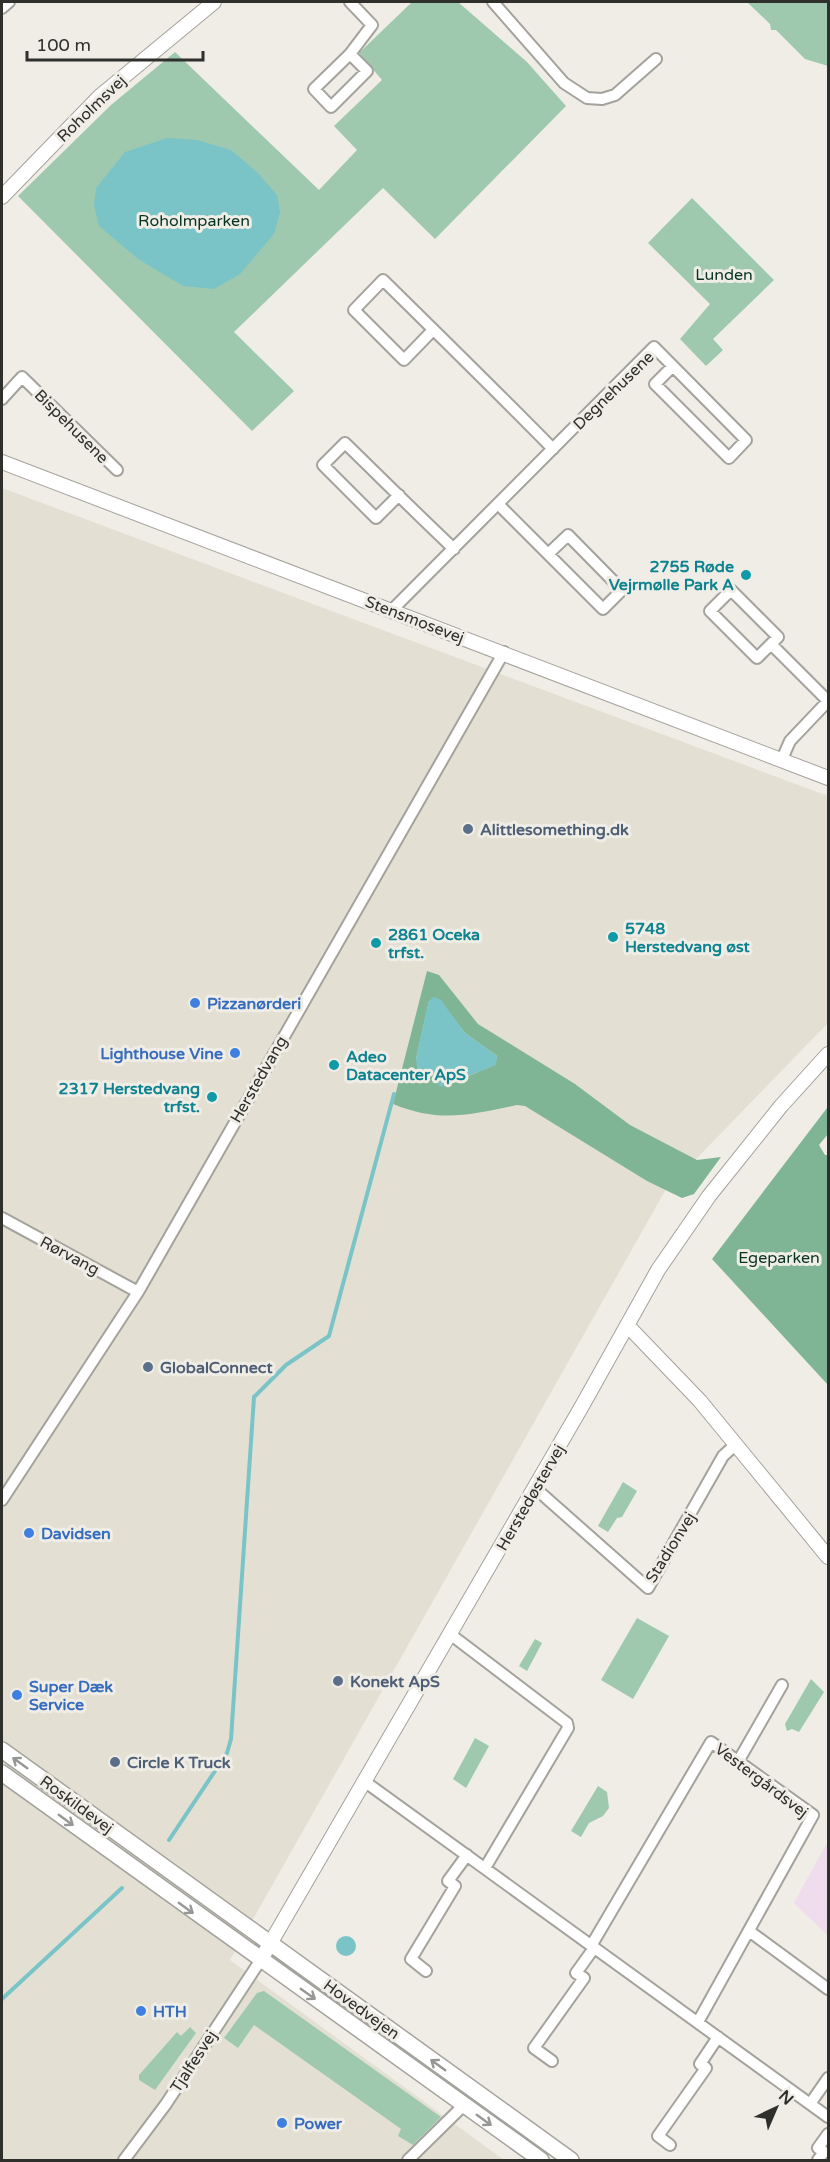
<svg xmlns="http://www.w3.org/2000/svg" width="830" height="2162" font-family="'Varela Round',sans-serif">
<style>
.built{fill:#e3e0d3}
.education{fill:#efdced}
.green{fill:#9ec9ae}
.forest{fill:#7fb595;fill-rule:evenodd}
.water{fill:#7ac4c7}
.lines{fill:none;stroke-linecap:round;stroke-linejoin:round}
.stream{stroke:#7ac4c7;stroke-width:4}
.minor-casing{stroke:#a4a29c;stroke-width:14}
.tertiary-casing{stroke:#a4a29c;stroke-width:16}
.secondary-casing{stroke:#a4a29c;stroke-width:18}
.minor{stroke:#fff;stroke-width:10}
.tertiary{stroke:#fff;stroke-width:14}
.secondary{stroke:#fff;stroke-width:15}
.oneway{stroke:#979796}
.culture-dot{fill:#0f9aa8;stroke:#efede6;stroke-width:2}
.service-dot{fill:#5c6f8a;stroke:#efede6;stroke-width:2}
.shop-dot{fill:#3f7fe0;stroke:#efede6;stroke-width:2}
.labels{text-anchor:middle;stroke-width:6;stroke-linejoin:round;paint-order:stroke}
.street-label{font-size:16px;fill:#2f2f2c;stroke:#efede6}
.park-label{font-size:16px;fill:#06341e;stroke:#efede6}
.culture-label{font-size:16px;font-weight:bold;fill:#0d838f;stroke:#efede6;text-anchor:start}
.service-label{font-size:16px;font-weight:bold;fill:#4e5e75;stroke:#efede6;text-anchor:start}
.shop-label{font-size:16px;font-weight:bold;fill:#366cbe;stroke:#efede6;text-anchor:start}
</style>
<rect width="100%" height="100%" fill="#efede6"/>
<path class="built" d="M2 488 828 796V1023L665 1191 230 1960 504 2160H2Z"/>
<path class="education" d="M828 1841V1936L794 1903Z"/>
<path class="green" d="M412 2H458L527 62 566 106 435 239 383 188 234 332 294 391 252 431 18 196 111 105 175 52 319 190 357 150 334 126 382 80 359 53Z
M747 2H828V66L805 59 776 30H771L770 24Z
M692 198 774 280 713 339 723 350 706 366 680 339 710 304 648 243Z
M623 1482 637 1491 622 1517 617 1518 608 1532 598 1526Z
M637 1618 669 1636 633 1699 601 1680Z
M535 1639 542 1643 527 1671 519 1666Z
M811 1679 824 1692 799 1732 792 1729 787 1731 785 1724Z
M475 1738 489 1746 466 1788 453 1779Z
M598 1786 607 1792 609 1808 603 1816 589 1823 581 1837 571 1831Z
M264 1991 441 2117 413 2145 398 2136 401 2129 254 2025 238 2048 224 2038 257 1993Z
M190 2027 196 2033 155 2090 139 2080V2075L177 2032 181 2036Z"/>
<path class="forest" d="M427 971 439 975 478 1024 575 1084 630 1125 697 1160 721 1157 694 1194 682 1198 647 1181 525 1106 517 1105C470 1115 439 1123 393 1104ZM429 1001 448 1011 465 1033 497 1056 495 1065 444 1086 445 1078 422 1071 416 1059Z
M827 1108 828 1134 819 1145 825 1155H828V1385L712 1259Z"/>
<path class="water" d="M167 138 197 140 231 150 258 173 277 195 280 212 274 234 240 274 214 289 183 286 138 259 99 226 94 205 96 188 125 152Z
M434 997 441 1000 465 1033 497 1056 496 1065 440 1087 438 1083 445 1078 425 1073 417 1068 416 1059 427 1008 429 1001Z
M336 1946a10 10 0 1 1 20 0a10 10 0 1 1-20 0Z"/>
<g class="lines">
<path class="stream" d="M169 1840 227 1753 231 1739 254 1397 286 1365 329 1336 394 1094
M2 1999 122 1888"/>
<defs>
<path id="minor" d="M493 2 564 83 587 98 602 99 615 95 656 59
M2 8 9 2
M350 54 367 71 331 107 314 89 350 54 372 25 350 2
M433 330 404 360 354 310 383 280C440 336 497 392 553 449
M2 399 22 377 117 470
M399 495 376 518 323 465 345 443C381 478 417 514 454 549
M498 504 603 609 622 590 568 535 548 554
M731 590 778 637 757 658 710 611Z
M392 610 654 347 746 440 729 458 655 384 673 366
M771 644 828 701
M782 759 790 741 828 701
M2 1218 138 1292
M535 1488 648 1588 723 1456 735 1445
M2 1500 138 1292 504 652
M450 1634 567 1723 568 1728 485 1868
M739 1760 782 1685
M364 1781 828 2117
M749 1931 828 1989
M591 1946 711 1742 813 1815 698 2022
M426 1971 411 1959 455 1886 448 1881 467 1855
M552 2061 534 2048 584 1978 576 1973 594 1948
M810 2104 828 2078
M670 2145 658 2136 706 2068 700 2064 718 2037
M124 2160 166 2104 260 1961
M408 2160 464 2105
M818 2160 824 2152 818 2148 828 2134"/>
<path id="tertiary" d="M2 197 99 97 214 2
M2 462 828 778
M627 1325 700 1401 828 1557
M260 1961 582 1406 658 1270 709 1196 781 1106 828 1054"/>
<path id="secondary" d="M2 1750 571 2160
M2 1773 541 2160"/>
</defs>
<use href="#minor" class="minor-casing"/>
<use href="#tertiary" class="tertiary-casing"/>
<use href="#secondary" class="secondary-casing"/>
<use href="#minor" class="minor"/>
<use href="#tertiary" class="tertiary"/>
<use href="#secondary" class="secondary"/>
</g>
<defs><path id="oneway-shaft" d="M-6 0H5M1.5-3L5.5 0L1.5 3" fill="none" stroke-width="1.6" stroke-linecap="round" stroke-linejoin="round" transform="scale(1.5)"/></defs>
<g class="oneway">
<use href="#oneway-shaft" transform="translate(20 1763) rotate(-144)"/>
<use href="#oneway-shaft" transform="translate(66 1820) rotate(36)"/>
<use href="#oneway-shaft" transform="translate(186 1908) rotate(36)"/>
<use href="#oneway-shaft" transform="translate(308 1994) rotate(35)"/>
<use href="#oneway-shaft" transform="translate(438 2065) rotate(-144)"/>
<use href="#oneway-shaft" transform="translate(484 2120) rotate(36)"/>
</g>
<g class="culture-dot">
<circle cx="746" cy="575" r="6"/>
<circle cx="613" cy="937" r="6"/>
<circle cx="376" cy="943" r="6"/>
<circle cx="334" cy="1065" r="6"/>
<circle cx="212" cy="1097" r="6"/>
</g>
<g class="service-dot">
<circle cx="468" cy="829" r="6"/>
<circle cx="148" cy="1367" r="6"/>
<circle cx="338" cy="1681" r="6"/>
<circle cx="115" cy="1762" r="6"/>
</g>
<g class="shop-dot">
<circle cx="195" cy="1003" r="6"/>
<circle cx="235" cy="1053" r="6"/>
<circle cx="29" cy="1533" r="6"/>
<circle cx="17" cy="1695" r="6"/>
<circle cx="141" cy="2011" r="6"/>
<circle cx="282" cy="2123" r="6"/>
</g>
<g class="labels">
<g class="street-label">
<text transform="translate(91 108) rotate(-44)" y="6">Roholmsvej</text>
<text transform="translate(613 390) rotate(-44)" y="6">Degnehusene</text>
<text transform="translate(72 426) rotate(45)" y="6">Bispehusene</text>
<text transform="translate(415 619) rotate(21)" y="6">Stensmosevej</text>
<text transform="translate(258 1079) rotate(-60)" y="6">Herstedvang</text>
<text transform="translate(70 1255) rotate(28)" y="6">Rørvang</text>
<text transform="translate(530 1497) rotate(-60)" y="6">Herstedøstervej</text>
<text transform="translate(670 1547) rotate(-58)" y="6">Stadionvej</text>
<text transform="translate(762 1780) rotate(37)" y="6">Vestergårdsvej</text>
<text transform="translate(77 1804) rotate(36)" y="6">Roskildevej</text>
<text transform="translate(362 2009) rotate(36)" y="6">Hovedvejen</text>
<text transform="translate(193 2061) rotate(-57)" y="6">Tjalfesvej</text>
</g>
<g class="park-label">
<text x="194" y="226">Roholmparken</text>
<text x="724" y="280">Lunden</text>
<text x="779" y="1263">Egeparken</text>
</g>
<g class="culture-label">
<text x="734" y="572" text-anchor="end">2755 Røde<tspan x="734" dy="18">Vejrmølle Park A</tspan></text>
<text x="625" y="934">5748<tspan x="625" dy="18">Herstedvang øst</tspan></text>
<text x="388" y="940">2861 Oceka<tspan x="388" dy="18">trfst.</tspan></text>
<text x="346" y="1062">Adeo<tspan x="346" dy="18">Datacenter ApS</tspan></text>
<text x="200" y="1094" text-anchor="end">2317 Herstedvang<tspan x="200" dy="18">trfst.</tspan></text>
</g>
<g class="service-label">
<text x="480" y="835">Alittlesomething.dk</text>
<text x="160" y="1373">GlobalConnect</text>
<text x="350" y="1687">Konekt ApS</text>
<text x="127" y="1768">Circle K Truck</text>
</g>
<g class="shop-label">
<text x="207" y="1009">Pizzanørderi</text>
<text x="223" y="1059" text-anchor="end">Lighthouse Vine</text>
<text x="41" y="1539">Davidsen</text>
<text x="29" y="1692">Super Dæk<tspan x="29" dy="18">Service</tspan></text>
<text x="153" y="2017">HTH</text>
<text x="294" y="2129">Power</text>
</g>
</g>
<rect width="830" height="2162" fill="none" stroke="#2f2f2c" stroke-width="6"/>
<g transform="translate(776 2108) rotate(44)" stroke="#efede6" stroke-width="4.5" paint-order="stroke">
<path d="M0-4.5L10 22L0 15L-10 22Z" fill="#2f2f2c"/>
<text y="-9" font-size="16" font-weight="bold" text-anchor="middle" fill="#2f2f2c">N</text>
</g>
<path d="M27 51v9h176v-9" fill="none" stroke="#2f2f2c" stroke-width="3"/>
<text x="36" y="51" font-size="18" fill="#2f2f2c" stroke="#efede6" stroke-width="4.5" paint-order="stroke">100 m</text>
</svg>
